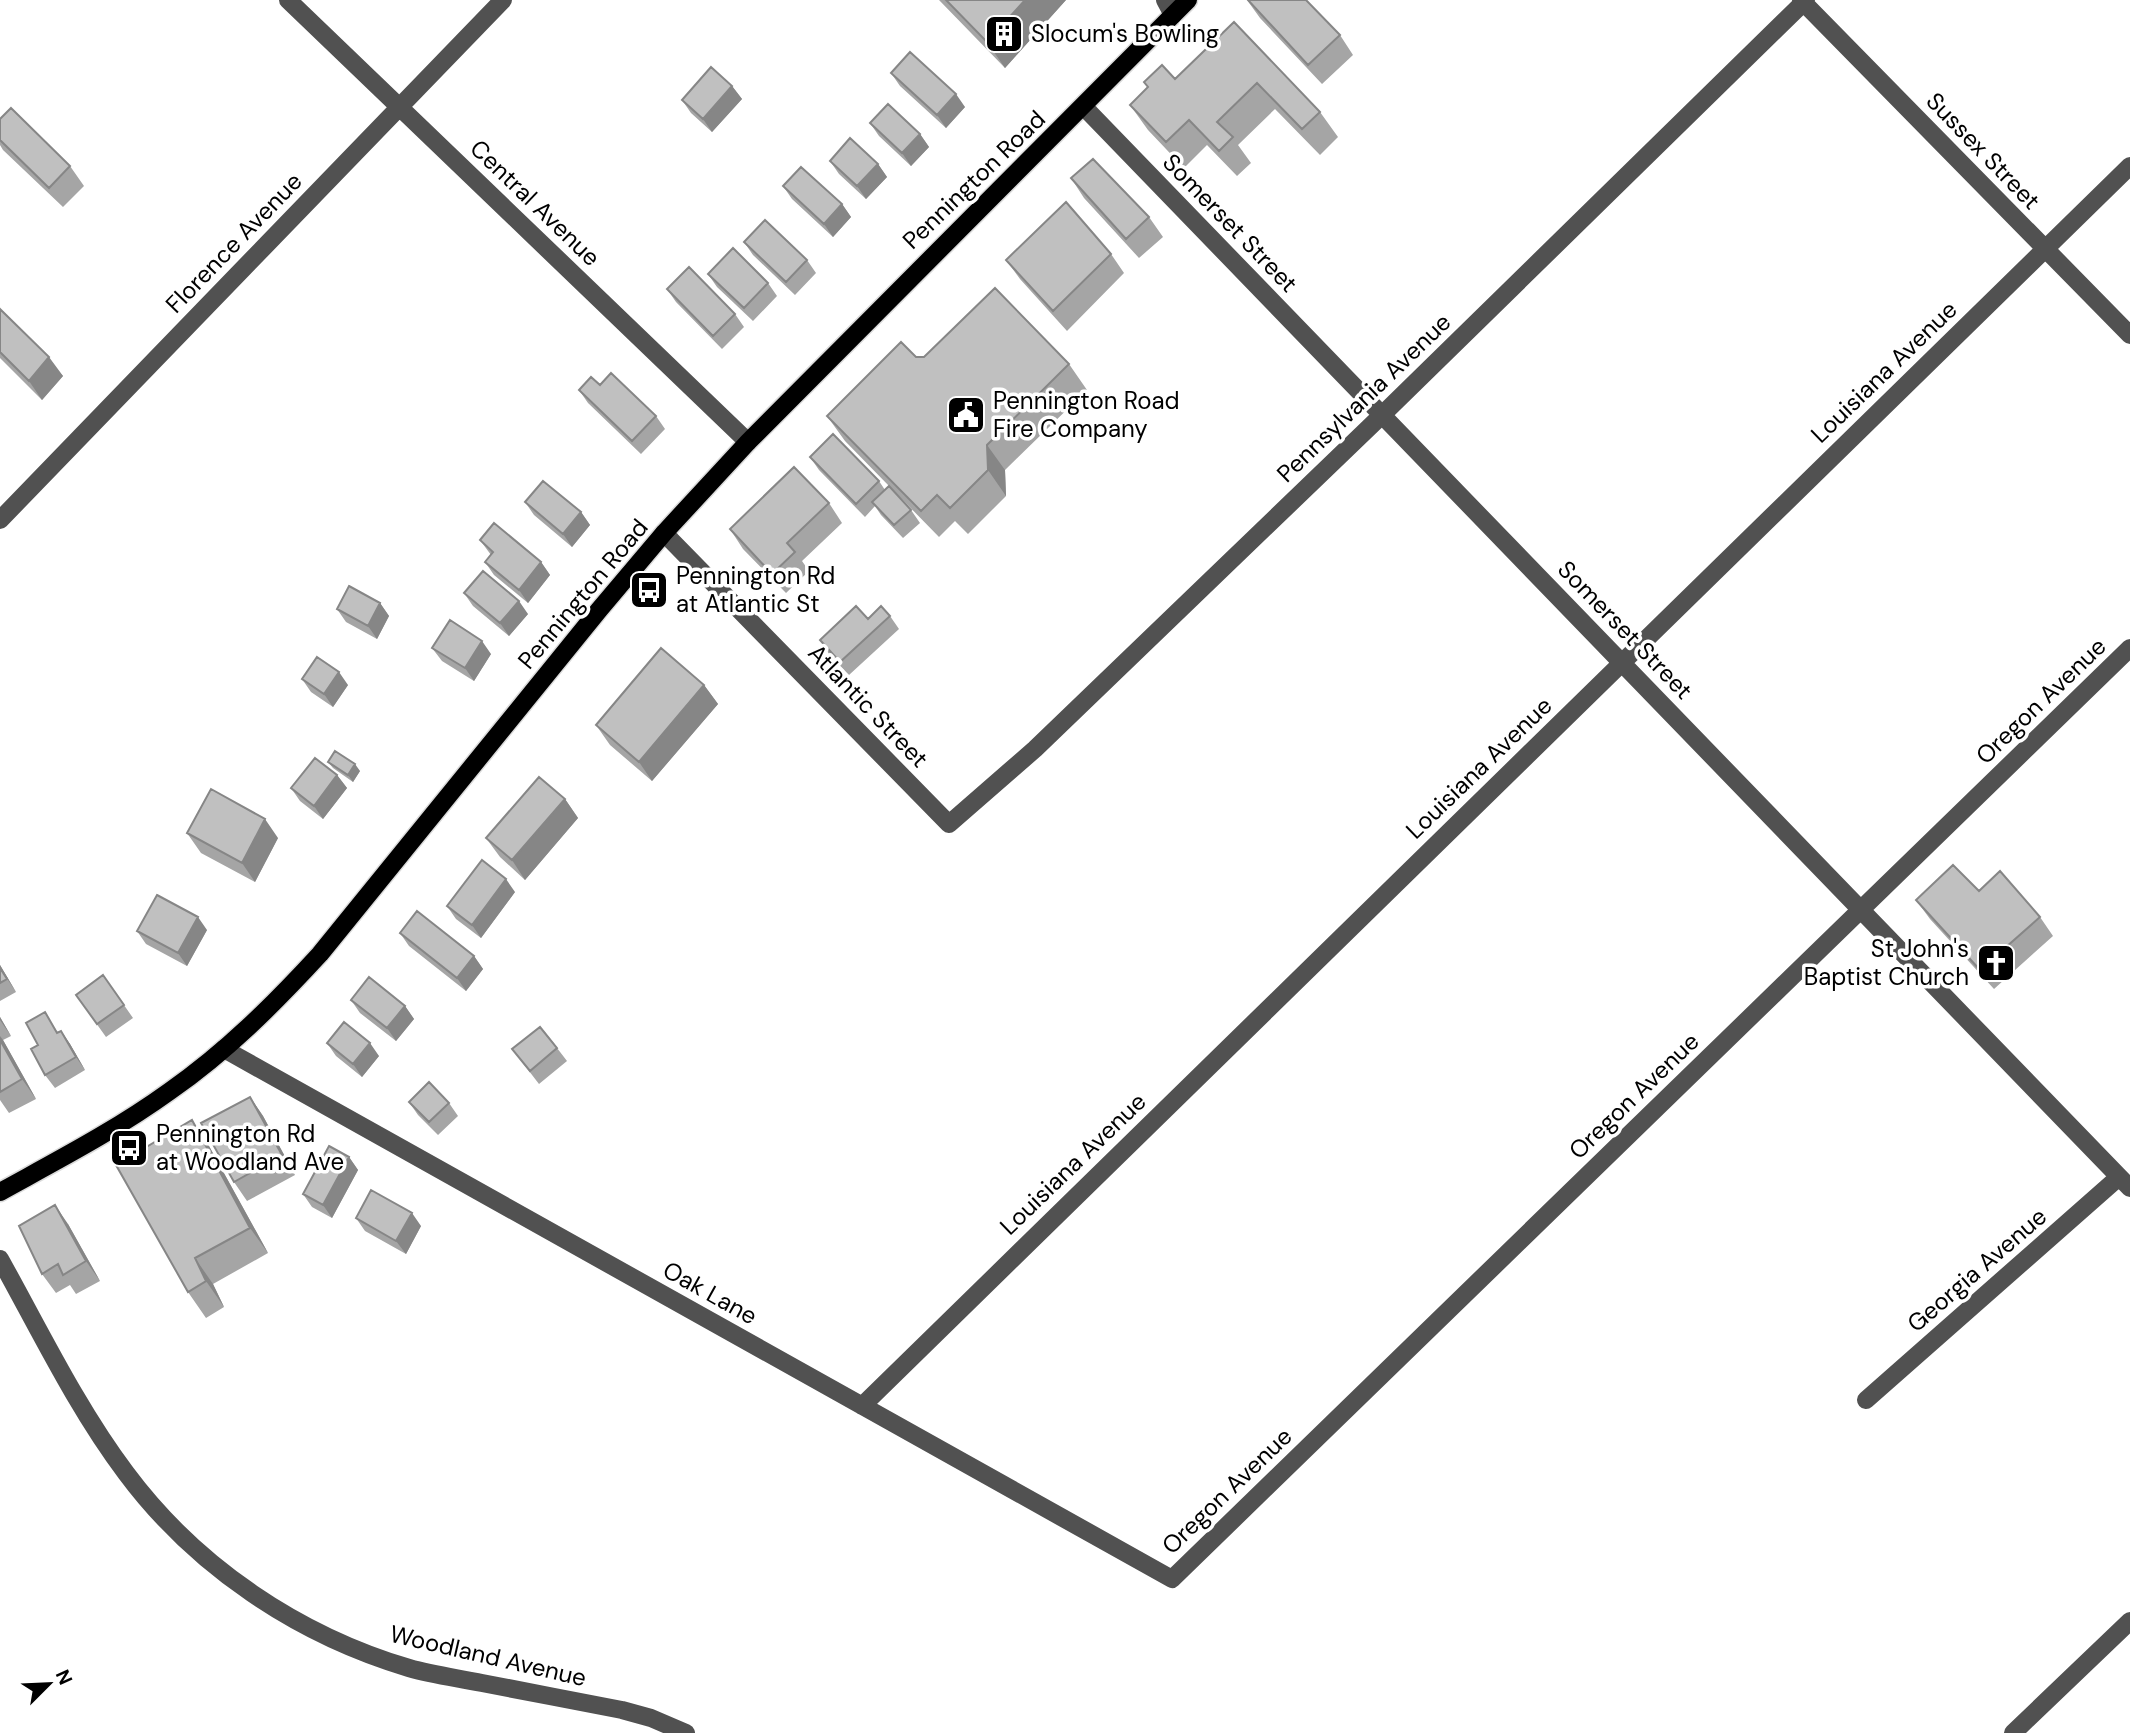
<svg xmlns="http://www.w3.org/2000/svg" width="2130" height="1733" font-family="'DM Sans',sans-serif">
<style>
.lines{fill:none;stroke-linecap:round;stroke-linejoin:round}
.major-casing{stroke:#dbdbdb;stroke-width:21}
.minor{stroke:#515151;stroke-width:18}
.major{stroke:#000;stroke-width:18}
.wall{fill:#a5a5a5}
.shaded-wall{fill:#868686}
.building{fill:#c0c0c0;stroke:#868686;stroke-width:2}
.labels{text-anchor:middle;stroke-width:7;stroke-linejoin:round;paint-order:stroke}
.poi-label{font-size:24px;fill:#000;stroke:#fff;text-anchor:start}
.street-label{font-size:24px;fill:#000;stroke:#fff}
</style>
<rect width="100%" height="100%" fill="#fff"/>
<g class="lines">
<defs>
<path id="major" d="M0 1192C58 1160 116 1130 170 1091 226 1052 274 1004 320 954L599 610 664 533 748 442 1188 0"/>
</defs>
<use href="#major" class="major-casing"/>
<path class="minor" d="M288 0 748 442
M1165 0 1173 15
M1801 0 2130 335
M1084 107 2130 1188
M0 520 503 0
M664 533 949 824 1035 749 1382 415 1806 0
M224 1049 1172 1579 2130 648
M0 1259C40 1331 77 1408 126 1473 196 1567 298 1635 409 1668 433 1675 458 1678 482 1683 529 1692 575 1701 622 1710L651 1718 686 1733
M1866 1400 2119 1177
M862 1406 2130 166
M2013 1733 2130 1621"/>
<use href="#major" class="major"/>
</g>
<path class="wall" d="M939 0H1066L1005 68Z
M1247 0 1340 35 1353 55 1322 84 1260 18Z
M1234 22 1320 112 1338 137 1320 155 1275 109 1238 145 1251 163 1237 176 1207 145 1184 168 1148 130 1130 105 1148 88 1144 82 1175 79Z
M891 73 965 107 946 128 900 86Z
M732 86 742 99 712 132 691 113 682 100Z
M0 119 70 166 84 186 63 207 3 150 0 145Z
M870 123 920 134 929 147 911 166 879 136Z
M830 161 878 164 887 177 866 199 839 174Z
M1071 178 1149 217 1163 237 1139 258 1084 198Z
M783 186 842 204 851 217 833 237 792 199Z
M744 242 807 260 816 273 795 295 753 255Z
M1111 254 1124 273 1067 331 1020 279 1006 260Z
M708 274 768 283 777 296 753 321 717 287Z
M667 289 735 314 744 327 722 349 676 302Z
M0 309 63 376 42 400 0 358Z
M916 357 1069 364 1087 390 1005 470 1006 496 968 534 955 521 939 537 896 493 911 510 920 523 903 538 881 515 875 506 865 517 819 470 810 457 879 481 885 490 889 486 845 441 827 416Z
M600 385 656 416 665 429 641 454 588 403 579 390Z
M525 502 581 512 590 525 572 547 534 515Z
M829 503 842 523 802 561 809 571 786 593 743 549 730 529Z
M480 540 541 562 550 575 528 603 494 575 485 562 491 555Z
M464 593 528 614 509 636 473 606Z
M380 603 389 616 377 639 346 622 337 609Z
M890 616 899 629 849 675 829 654 820 640 868 619Z
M432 648 491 654 474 681 442 661Z
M302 679 348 685 333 707 311 692Z
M704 685 718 704 652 781 610 745 596 725Z
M328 762 360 771 353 782 333 768Z
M337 775 347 788 323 819 300 801 291 788Z
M565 799 578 818 525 880 500 857 486 838Z
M187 833 278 838 255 882 201 853Z
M515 892 481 938 456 919 447 906Z
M1916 900 2040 917 2053 936 1994 989 1930 919Z
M207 930 187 966 146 944 137 931Z
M400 933 474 956 483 969 466 991 409 946Z
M0 965 16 992 0 1001Z
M103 975 133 1018 106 1037 76 995Z
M351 1000 405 1006 414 1019 396 1041 360 1013Z
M45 1012 58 1033 61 1031 70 1044 85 1070 55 1088 45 1075 38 1045Z
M0 1017 11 1036 3 1040 36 1099 9 1113 0 1100Z
M327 1043 379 1056 362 1077 336 1056Z
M557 1048 567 1061 539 1084 512 1049Z
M250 1097 263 1116 295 1175 247 1201 234 1182Z
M409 1102 449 1103 458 1116 438 1135 418 1115Z
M209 1146 268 1253 213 1284 224 1307 206 1318 188 1292Z
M349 1157 358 1170 332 1218 312 1207 303 1194Z
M356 1218 421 1226 406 1254 365 1231Z
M68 1224 100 1281 76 1294 70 1285 56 1293 42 1274Z"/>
<path class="shaded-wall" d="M1025 0H1066L1005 68 987 42Z
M732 86 742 99 712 132 703 119Z
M956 94 965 107 946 128 937 115Z
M920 134 929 147 911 166 902 153Z
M878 164 887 177 866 199 857 186Z
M842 204 851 217 833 237 824 224Z
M49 357 63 376 42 400 29 381Z
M987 445 1005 470 1006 496 988 470Z
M581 512 590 525 572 547 563 534Z
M541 562 550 575 528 603 519 590Z
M519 601 528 614 509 636 500 623Z
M380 603 389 616 377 639 368 626Z
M482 641 491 654 474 681 465 668Z
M339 672 348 685 333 707 324 694Z
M704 685 718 704 652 781 639 762Z
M355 764 360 771 353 782 348 775Z
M337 775 347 788 323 819 314 806Z
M565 799 578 818 525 880 512 860Z
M265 819 278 838 255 882 242 863Z
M506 879 515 892 481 938 472 925Z
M198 917 207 930 187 966 178 953Z
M474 956 483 969 466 991 457 978Z
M0 965 16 992 0 968Z
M405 1006 414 1019 396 1041 387 1028Z
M0 1017 11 1036 0 1020Z
M61 1031 70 1044 85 1070 76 1057Z
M0 1036 3 1040 36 1099 22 1079 0 1040Z
M370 1043 379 1056 362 1077 353 1064Z
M250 1097 263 1116 295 1175 282 1155Z
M192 1120 209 1146 268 1253 250 1228Z
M349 1157 358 1170 332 1218 323 1205Z
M55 1205 68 1224 100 1281 86 1261Z
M412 1213 421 1226 406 1254 396 1241Z
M195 1258 213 1284 224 1307 206 1281Z"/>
<path class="building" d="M946 0H1025L987 42Z
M1248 0H1306L1340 35 1308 65Z
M1234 22 1320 112 1302 129 1257 83 1217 122 1233 137 1219 151 1189 120 1166 142 1130 105 1148 87 1144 82 1162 65 1175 79Z
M910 52 956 94 937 115 891 73Z
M711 67 732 86 703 119 682 100Z
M888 104 920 134 902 153 870 123Z
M11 108 70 166 49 188 0 140V119Z
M850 138 878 164 857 186 830 161Z
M1093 159 1149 217 1126 239 1071 178Z
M801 167 842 204 824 224 783 186Z
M1066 202 1111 254 1053 311 1006 260Z
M765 220 807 260 786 282 744 242Z
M733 248 768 283 744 308 708 274Z
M689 267 735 314 713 336 667 289Z
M995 288 1069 364 987 445 988 470 950 508 937 495 921 511 827 416 901 342 916 357H924Z
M0 309 49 357 29 381 0 352Z
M611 373 656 416 632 441 579 390 591 377 600 385Z
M833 434 879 481 856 504 810 457Z
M794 467 829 503 787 543 795 552 772 574 730 529Z
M543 481 581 512 563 534 525 502Z
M889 486 911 510 894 525 872 502Z
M494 523 541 562 519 590 485 562 493 552 480 540Z
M483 571 519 601 500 623 464 593Z
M349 586 380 603 368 626 337 609Z
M856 606 868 619 881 606 890 616 840 662 820 640Z
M450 620 482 641 465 668 432 648Z
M661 648 704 685 639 762 596 725Z
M317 657 339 672 324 694 302 679Z
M335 751 355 764 348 775 328 762Z
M315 758 337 775 314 806 291 788Z
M539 777 565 799 512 860 486 838Z
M211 789 265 819 242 863 187 833Z
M482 860 506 879 472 925 447 906Z
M1953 865 1979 891 2000 871 2040 917 1980 970 1916 900Z
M157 895 198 917 178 953 137 931Z
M417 911 474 956 457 978 400 933Z
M0 968 7 979 0 983Z
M103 975 124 1005 97 1024 76 995Z
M369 977 405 1006 387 1028 351 1000Z
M45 1012 57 1033 61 1031 76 1057 45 1075 31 1049 38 1045 26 1023Z
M344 1022 370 1043 353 1064 327 1043Z
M540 1027 557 1048 530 1071 512 1049Z
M0 1040 22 1079 0 1092Z
M429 1082 449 1103 429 1122 409 1102Z
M250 1097 282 1155 234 1182 201 1123Z
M192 1120 250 1228 195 1258 206 1281 188 1292 116 1165Z
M329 1146 349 1157 323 1205 303 1194Z
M371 1190 412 1213 396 1241 356 1218Z
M55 1205 86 1261 63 1275 58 1264 42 1274 19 1226Z"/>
<defs>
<symbol id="building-square" viewBox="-11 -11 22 22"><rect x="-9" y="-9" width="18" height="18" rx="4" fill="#000" stroke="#fff"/><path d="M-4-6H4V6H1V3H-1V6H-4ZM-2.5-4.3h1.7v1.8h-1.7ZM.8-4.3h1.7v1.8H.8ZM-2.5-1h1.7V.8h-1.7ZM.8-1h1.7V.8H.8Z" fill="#fff"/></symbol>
<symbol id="civic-square" viewBox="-11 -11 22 22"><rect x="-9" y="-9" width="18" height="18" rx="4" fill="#000" stroke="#fff"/><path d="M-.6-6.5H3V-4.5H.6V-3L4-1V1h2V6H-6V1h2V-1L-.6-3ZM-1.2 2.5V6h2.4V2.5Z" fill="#fff"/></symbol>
<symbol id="bus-square" viewBox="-11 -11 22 22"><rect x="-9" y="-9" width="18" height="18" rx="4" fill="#000" stroke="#fff"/><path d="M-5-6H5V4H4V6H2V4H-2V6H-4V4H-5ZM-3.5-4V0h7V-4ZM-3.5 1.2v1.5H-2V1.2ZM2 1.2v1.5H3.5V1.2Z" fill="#fff"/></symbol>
<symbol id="church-square" viewBox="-11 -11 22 22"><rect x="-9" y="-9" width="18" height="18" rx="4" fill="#000" stroke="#fff"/><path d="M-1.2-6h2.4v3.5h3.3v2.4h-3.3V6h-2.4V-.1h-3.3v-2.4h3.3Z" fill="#fff"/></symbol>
</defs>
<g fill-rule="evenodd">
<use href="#building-square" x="982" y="12" width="44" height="44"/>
<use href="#civic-square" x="944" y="393" width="44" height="44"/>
<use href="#bus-square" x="627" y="568" width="44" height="44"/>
<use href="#church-square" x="1974" y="941" width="44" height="44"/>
<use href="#bus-square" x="107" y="1126" width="44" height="44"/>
</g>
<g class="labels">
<g class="poi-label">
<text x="1031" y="42">Slocum's Bowling</text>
<text x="993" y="409">Pennington Road<tspan x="993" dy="28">Fire Company</tspan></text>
<text x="676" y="584">Pennington Rd<tspan x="676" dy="28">at Atlantic St</tspan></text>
<text x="1969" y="957" text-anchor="end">St John's<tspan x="1969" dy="28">Baptist Church</tspan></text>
<text x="156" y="1142">Pennington Rd<tspan x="156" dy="28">at Woodland Ave</tspan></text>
</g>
<g class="street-label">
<text transform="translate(1983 151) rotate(46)" y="8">Sussex Street</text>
<text transform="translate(974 180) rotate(-44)" y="8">Pennington Road</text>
<text transform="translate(535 203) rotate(44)" y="8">Central Avenue</text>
<text transform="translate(1230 223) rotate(46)" y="8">Somerset Street</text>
<text transform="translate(234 243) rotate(-46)" y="8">Florence Avenue</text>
<text transform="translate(1884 372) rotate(-44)" y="8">Louisiana Avenue</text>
<text transform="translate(1364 398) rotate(-44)" y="8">Pennsylvania Avenue</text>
<text transform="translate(583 594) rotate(-50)" y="8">Pennington Road</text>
<text transform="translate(1625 630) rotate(46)" y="8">Somerset Street</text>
<text transform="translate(2041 701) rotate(-44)" y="8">Oregon Avenue</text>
<text transform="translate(868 706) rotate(46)" y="8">Atlantic Street</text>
<text transform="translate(1479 768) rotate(-44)" y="8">Louisiana Avenue</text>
<text transform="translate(1634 1096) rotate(-44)" y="8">Oregon Avenue</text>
<text transform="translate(1073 1164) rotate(-44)" y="8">Louisiana Avenue</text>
<text transform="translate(1977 1270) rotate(-41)" y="8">Georgia Avenue</text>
<text transform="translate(710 1293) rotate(29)" y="8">Oak Lane</text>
<text transform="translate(1227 1491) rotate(-44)" y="8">Oregon Avenue</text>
<text transform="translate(488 1656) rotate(13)" y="8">Woodland Avenue</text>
</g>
</g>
<g transform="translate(49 1684) rotate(66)" stroke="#ffffff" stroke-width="5" paint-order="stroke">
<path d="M0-5L12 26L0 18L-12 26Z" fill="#000000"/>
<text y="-10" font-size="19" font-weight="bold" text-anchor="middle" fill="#000000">N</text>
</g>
</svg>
